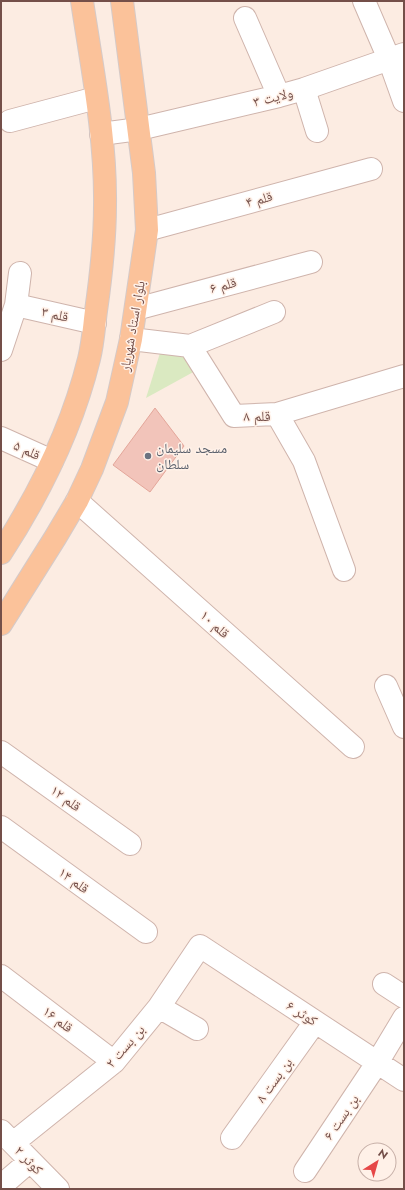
<svg xmlns="http://www.w3.org/2000/svg" width="405" height="1190" font-family="Jost,'Noto Naskh Arabic',sans-serif">
<style>
.green{fill:#dae9c1}
.building{fill:#f2c4ba;stroke:#e4a69a}
.lines{fill:none;stroke-linecap:round;stroke-linejoin:round}
.minor-casing{stroke:#cfb4ac;stroke-width:24}
.major-casing{stroke:#d5cac8;stroke-width:24}
.minor{stroke:#fff;stroke-width:22}
.major{stroke:#fbc29a;stroke-width:22}
.worship-dot{fill:#6b7280;stroke:#fff1e8;stroke-width:1.5}
.labels{text-anchor:middle;stroke-width:3;stroke-linejoin:round;paint-order:stroke}
.street-label{font-size:14px;fill:#744f49;stroke:#fff1e8}
.worship-label{font-size:14px;fill:#5b616d;stroke:#fff1e8;text-anchor:start}
</style>
<rect width="100%" height="100%" fill="#fcece2"/>
<path class="green" d="M160 353 184 355 197 370 146 398Z"/>
<path class="building" d="M155 408 184 446 150 492 113 465Z"/>
<g class="lines">
<defs>
<path id="minor" d="M364 1 389 59 404 101
M245 18 279 96
M304 89 317 131
M10 121 96 98
M101 134 139 129 279 96 304 89 404 54
M147 230 371 169
M16 305 95 323
M136 309 311 262
M131 339 190 346 234 416 277 414 304 461 344 570
M190 346 274 312
M1 350 16 305 20 273
M277 414 404 376
M1 438 52 461
M77 501 353 747
M386 686 404 727
M1 752 130 844
M1 827 146 932
M1 976 114 1062
M384 984 404 997
M159 1007 197 1029
M1 1131 58 1189
M232 1138 315 1022
M13 1143 114 1062 159 1007 200 946 404 1080
M305 1171 377 1063 404 1018
M1 1186 30 1161"/>
<path id="major" d="M1 553C40 493 72 428 89 359 93 343 94 326 96 311 101 276 105 241 105 205 106 137 92 68 82 1
M1 624 55 538 77 501 92 469 117 402 131 339 147 230 144 173 122 1"/>
</defs>
<use href="#minor" class="minor-casing"/>
<use href="#major" class="major-casing"/>
<use href="#minor" class="minor"/>
<use href="#major" class="major"/>
</g>
<circle class="worship-dot" cx="148" cy="456" r="4"/>
<g class="labels">
<g class="street-label">
<text transform="translate(273 97) rotate(-14)" y="5">ولایت ۳</text>
<text transform="translate(259 199) rotate(-15)" y="5">قلم ۴</text>
<text transform="translate(223 285) rotate(-15)" y="5">قلم ۶</text>
<text transform="translate(55 314) rotate(13)" y="5">قلم ۳</text>
<text transform="translate(132 326) rotate(-80)" y="5">بلوار استاد شهریار</text>
<text x="257" y="421">قلم ۸</text>
<text transform="translate(27 450) rotate(25)" y="5">قلم ۵</text>
<text transform="translate(215 624) rotate(42)" y="5">قلم ۱۰</text>
<text transform="translate(66 798) rotate(36)" y="5">قلم ۱۲</text>
<text transform="translate(74 880) rotate(36)" y="5">قلم ۱۴</text>
<text transform="translate(302 1013) rotate(33)" y="5">کوثر ۶</text>
<text transform="translate(58 1019) rotate(37)" y="5">قلم ۱۶</text>
<text transform="translate(125 1046) rotate(-49)" y="5">بن بست ۲</text>
<text transform="translate(274 1080) rotate(-54)" y="5">بن بست ۸</text>
<text transform="translate(341 1117) rotate(-56)" y="5">بن بست ۶</text>
<text transform="translate(29 1160) rotate(46)" y="5">کوثر ۲</text>
</g>
<g class="worship-label">
<text x="156" y="453">مسجد سلیمان<tspan x="156" dy="16">سلطان</tspan></text>
</g>
</g>
<rect width="405" height="1190" fill="none" stroke="#744f49" stroke-width="4"/>
<g transform="translate(377 1162) rotate(37)"><circle r="19" fill="#fff1e8" stroke="#c7b0a8"/>
<path d="M0-3L7 15L0 10L-7 15Z" fill="#e64747"/>
<text y="-6" font-size="11" font-weight="bold" text-anchor="middle" fill="#744f49">N</text>
</g>
</svg>
